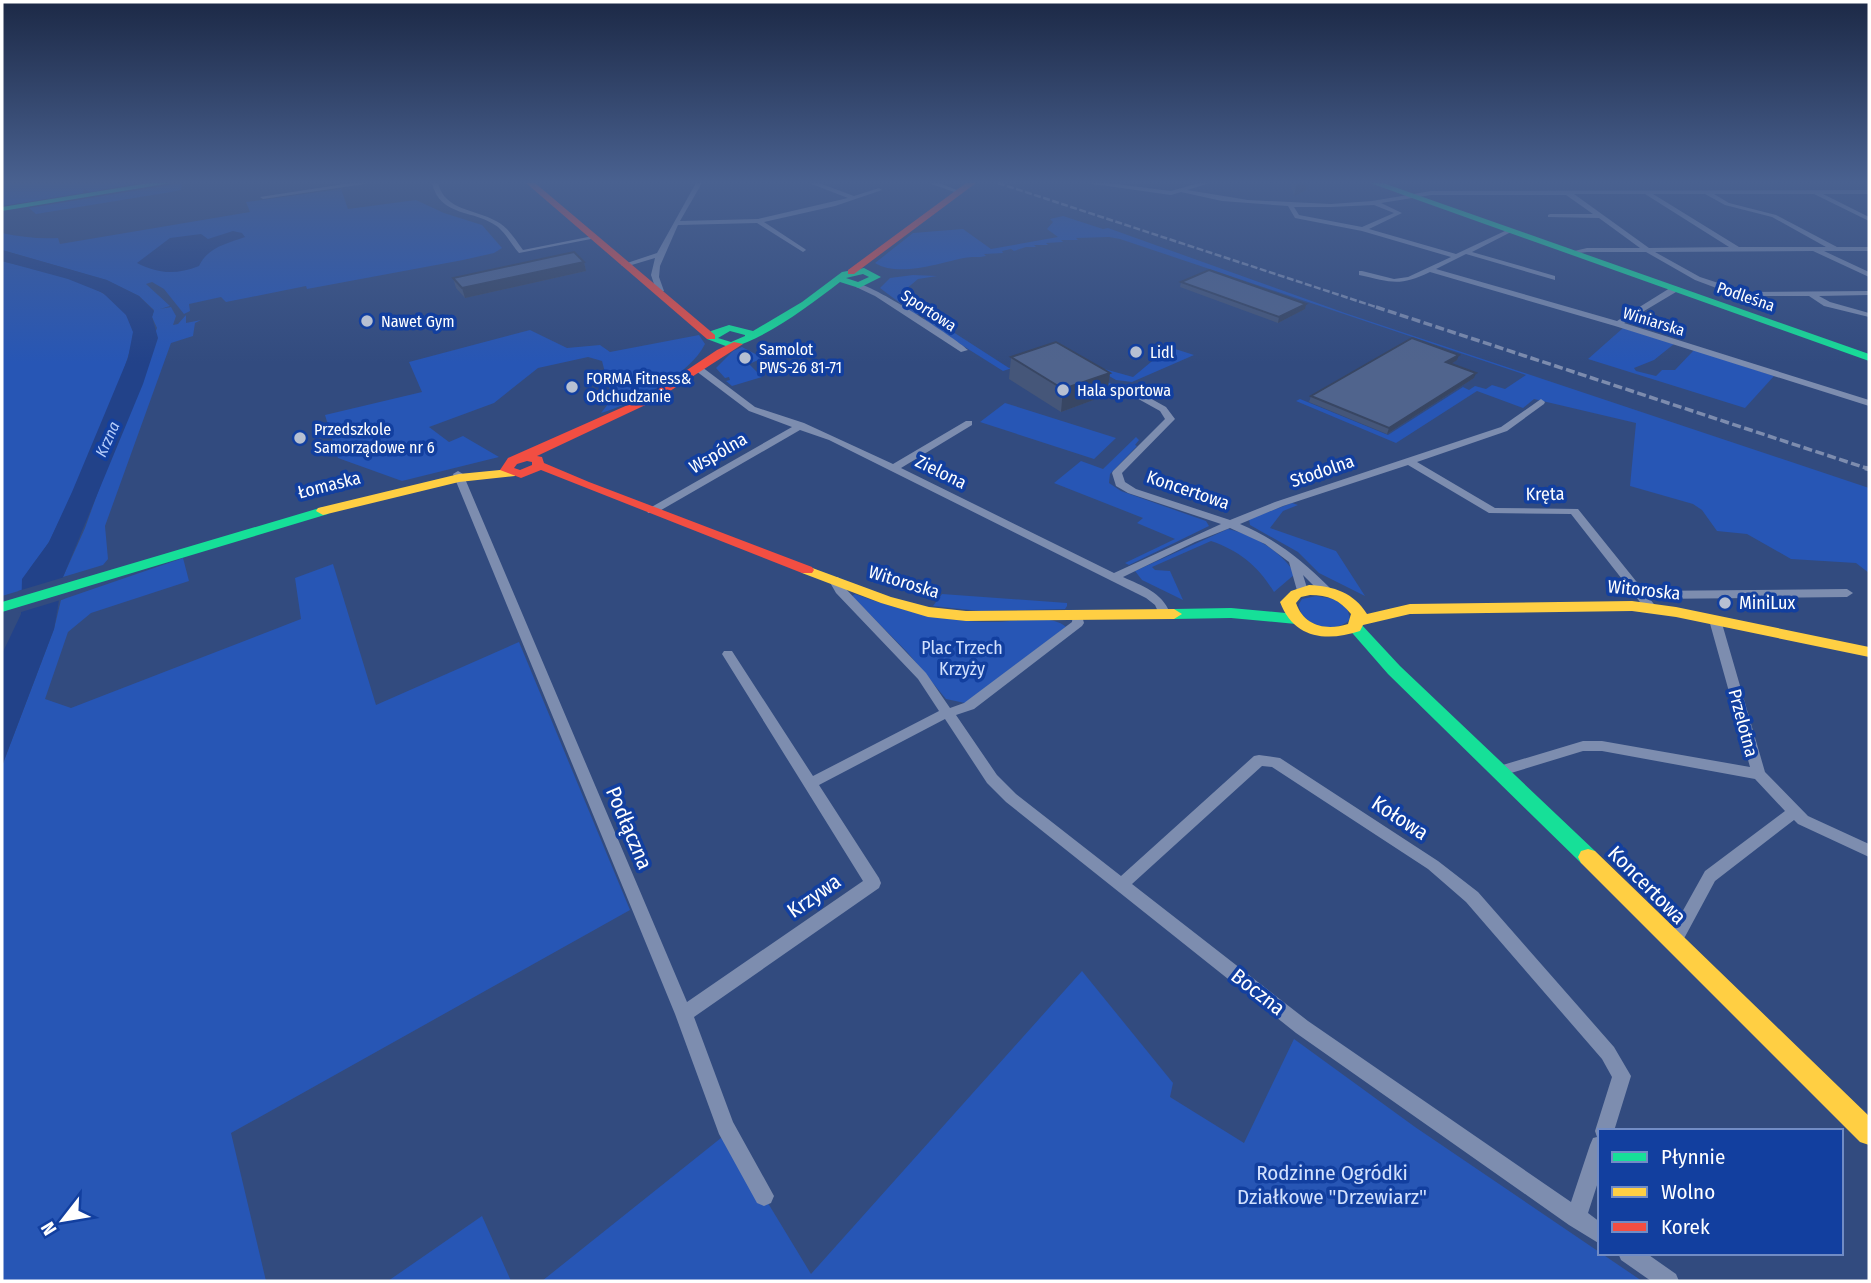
<svg xmlns="http://www.w3.org/2000/svg" width="1871" height="1283" font-family="'Fira Sans Condensed',sans-serif">
<style>
.green{fill:#2756b5}
.water{fill:#224289}
.pier{fill:#324b7f}
.lines{fill:none;stroke-linecap:round;stroke-linejoin:round}
.street{fill:#7d8daf;fill-rule:evenodd}
.fast{fill:#16e098;fill-rule:evenodd}
.slow{fill:#ffcf43;fill-rule:evenodd}
.jam{fill:#f24e42;fill-rule:evenodd}
.rail-far2{stroke:#7d8cae;stroke-width:2.5;stroke-dasharray:7 2.5;stroke-linecap:butt}
.rail-far1{stroke:#7d8cae;stroke-width:3.5;stroke-dasharray:9 3.5;stroke-linecap:butt}
.rail{stroke:#7d8cae;stroke-width:4.5;stroke-dasharray:11 4.5;stroke-linecap:butt}
.wall{fill:#455679}
.shaded-wall{fill:#384663}
.building{fill:#50648d;stroke:#384663;stroke-width:2}
.poi-dot{fill:#b7c0d2;stroke:#123f9f;stroke-width:2.5}
.labels{text-anchor:middle;stroke-width:7;stroke-linejoin:round;paint-order:stroke}
.far-street-label{font-size:16px;fill:#fff;stroke:#123f9f}
.far-poi-label{font-size:16px;fill:#fff;stroke:#123f9f;text-anchor:start}
.far-water-label{font-size:16px;font-style:italic;fill:#b6cdfb;stroke:#123f9f}
.street-label{font-size:18px;fill:#fff;stroke:#123f9f}
.poi-label{font-size:18px;fill:#fff;stroke:#123f9f;text-anchor:start}
.park-label{font-size:18px;fill:#d2e1fe;stroke:#123f9f}
.near-street-label{font-size:21px;fill:#fff;stroke:#123f9f}
.near-park-label{font-size:21px;fill:#d2e1fe;stroke:#123f9f}
</style>
<rect width="100%" height="100%" fill="#324b7f"/>
<path class="green" d="M2 183H133L134 184 90 192 84 189 83 193 2 206Z
M182 183 181 190 171 192 36 214 29 208Z
M341 189 348 209 416 200 444 213 482 225 502 248 494 253 463 260 307 289 306 286 226 302 221 297 189 304 190 311 184 314 164 289 152 282 146 284 170 306 160 309 171 307 176 316 173 325 178 324 186 315V323L201 320 195 323 193 336 171 343 105 526 108 559 103 565 63 577 85 528 157 328 152 317 154 310 139 296 106 280 2 250V233C20 237 39 239 58 238L60 244 250 212 246 202Z
M1063 216 1103 229 1108 228 1345 313 1869 488V573L1856 563 1791 559 1747 534 1717 531 1702 510 1693 504 1630 486 1636 423 1534 399 1523 408 1477 391 1396 443 1296 401 1300 399 1388 435 1463 387 1469 390 1475 386 1486 389 1492 385 1505 389 1526 375 1120 239 1109 237 1076 238 1078 240H1061L1063 242 1046 243 1048 245H1034L1036 247H1026L1014 251 1011 249 1002 251 1003 253 984 254 986 256C978 258 972 256 964 258 943 262 899 278 875 263L913 233 963 229 991 249 1058 237 1047 229 1053 222 1050 219Z
M2 261C38 271 107 281 127 316 129 320 132 327 133 331 136 358 66 509 50 540 41 557 23 571 22 590L2 596Z
M913 275 937 276 918 279 899 295 917 301 904 306 880 288 890 278Z
M921 304 943 317 936 321 1009 368 1048 355H1059L1135 397 1131 399 1055 354 1003 371 922 320 931 317 924 313 914 315 905 310Z
M1623 328 1674 344 1654 360 1634 368 1636 371 1656 376 1662 370H1675L1694 350 1774 376 1745 408 1588 359Z
M530 330 567 348 600 345 610 352 699 335 705 344C690 375 634 403 601 413L612 399 602 361 588 357 538 368 494 403 429 427 449 442 463 436 499 457 402 481 338 458 325 415 422 392 409 362Z
M742 347 763 358 749 364 762 377 732 386 726 381 730 380 729 377 725 378 716 368 733 351Z
M1169 347 1194 355 1132 382 1116 380 1090 365 1133 377Z
M1005 403 1116 438 1094 459 980 422Z
M1136 437 1139 440 1135 445 1137 446 1110 474 1109 483 1121 491 1206 521 1209 526 1129 565 1125 563 1175 539 1137 523 1143 518 1054 483 1081 461 1103 469Z
M1292 503 1298 505 1283 511 1270 528 1336 551 1365 596 1319 573 1298 552 1250 525 1249 519Z
M1228 529C1254 535 1281 551 1295 574L1274 592C1258 566 1240 551 1211 541L1152 567 1155 570 1170 571 1183 600 1142 580 1135 571Z
M183 558 189 581 91 613 68 632 45 699 71 708 301 619 295 578 333 564 376 705 519 642 630 910 231 1133 266 1281H2V766L54 629 61 600Z
M855 594C902 611 947 623 998 622 1016 621 1053 614 1066 627L965 703 946 699 908 653 852 596Z
M942 594 1067 603V606L1065 609 980 611 933 606Z
M1316 596 1334 599 1347 608 1350 619C1337 635 1299 626 1299 604L1302 599Z
M1082 971 1173 1083 1170 1097 1244 1143 1294 1039 1415 1127 1642 1281H542L726 1134 811 1274Z
M482 1216 511 1281H388Z"/>
<path class="water" d="M233 231 242 233 245 237C226 244 208 247 199 266 176 275 159 274 137 263L170 238 201 234 208 239Z
M2 250 107 280 139 296 154 311 152 317 158 338 143 384 63 577 54 629 2 766V654L21 614 22 579 49 542 72 492 128 358 133 332 126 315 103 293 68 279 2 261Z"/>
<path class="pier" d="M68 576 64 599 18 613V591Z"/>
<g class="lines">
<path class="street" d="M351 183H371L263 199 260 197Z
M432 183H438C445 211 475 209 496 221 508 227 515 239 523 250L593 236 596 238 519 253C512 245 506 234 498 227 475 209 440 218 432 183Z
M696 183H702L680 221 758 219 848 198 809 183H819L854 196 879 188 882 190 835 206 764 222 805 249 806 250 803 252 757 223 678 225 660 266 659 277 664 291 657 293 651 275 655 258 625 267 621 265 657 253Z
M929 183H939L962 192 957 193Z
M1086 183H1108L1171 191 1199 183H1210L1187 190 1248 200 1331 204 1372 201 1431 191 1869 190V194H1823L1869 217V221L1814 194H1714L1729 203 1776 215 1837 247H1869V251H1824L1869 272V277L1813 251 1655 252 1700 277 1746 292 1869 291V295L1819 296 1830 302 1869 313V317L1824 306 1809 296H1746L1719 289 1695 280 1646 252H1587L1570 254V252L1587 248H1640L1599 218 1548 217V215L1550 214H1593L1566 195H1431L1381 203 1402 213 1369 229 1456 254 1507 230H1511V232L1472 252 1555 276V280L1466 254 1436 269 1617 321 1670 288H1676V292L1624 323 1869 400V406L1615 326 1430 272C1399 287 1391 282 1359 275V271H1362L1394 279 1408 277 1451 257 1362 231 1295 218 1288 206 1222 201 1181 192 1171 195ZM1574 194H1645L1729 247 1649 248ZM1653 194H1705L1725 205 1772 217 1826 247H1739ZM1374 205 1394 213 1362 227 1299 215 1294 207H1331Z
M856 283C872 284 954 337 968 350L961 352 875 296 856 287Z
M696 367H702L755 407 804 423 893 464 966 421H972V425L901 468 1114 573 1221 524 1128 493 1116 486 1112 473 1113 471 1165 419 1160 411 1124 391V387H1130L1166 407 1175 419 1122 473 1125 482 1136 489 1230 520 1275 502 1501 427 1541 399 1545 402 1544 404 1507 431 1417 462 1495 508 1578 509 1644 591 1847 589 1853 593 1847 597 1650 599 1657 608 1655 611H1647L1571 514 1489 513 1408 465 1283 506 1240 524C1276 539 1303 561 1330 588L1332 591 1330 594H1322L1303 575 1308 591 1302 595 1298 594 1289 562 1265 544 1230 528 1195 542 1123 577C1142 586 1162 592 1170 613L1164 617 1160 616 1155 605 1146 598 829 440 800 430 656 513H648L647 511 648 509 792 427 749 411 696 371Z
M458 471 463 474 687 1002 863 881 722 654 724 651H732L813 776 939 711 918 679 836 593 828 579 830 577H838L845 588 926 673 950 708 964 703 1072 622 1073 612H1081L1084 623 1082 626 974 709 956 715 997 775 1016 794 1121 876 1254 756 1259 755 1280 758 1438 861 1478 892 1614 1047 1631 1076 1614 1131H1600V1176L1588 1213 1600 1222V1244L1569 1225 1296 1033 1006 802 987 783 945 719 819 785 879 878 881 883 879 888 694 1017 733 1122 774 1196 771 1203 764 1206 757 1203 719 1134 675 1014 453 474ZM1262 766 1272 767 1428 869 1466 902 1602 1059 1612 1077 1595 1131 1597 1137 1593 1138 1590 1145 1571 1202 1308 1021 1132 884Z
M1715 616 1721 620 1765 772 1808 816 1869 844V857L1798 824 1794 820 1715 881 1680 946 1674 948 1668 946 1666 941 1705 871 1785 811 1755 779 1602 751H1583L1501 776 1496 775 1494 771 1496 767 1583 741H1602L1750 767 1709 620Z
M1618 1253H1646L1676 1274 1679 1281H1651L1621 1260Z"/>
<path class="fast" d="M149 183H171L2 211V207Z
M1370 183H1383L1869 354V361Z
M864 268 881 277 859 288 840 282C809 306 768 337 731 348L707 339 711 331 729 325 753 331 802 302 842 272ZM863 274 869 277 858 282 846 278ZM730 331 745 335V336L731 342 718 338Z
M323 507 330 511 328 514 2 612V602Z
M1231 608 1296 614 1304 619 1296 624 1231 618 1174 619 1166 614 1174 609Z
M1355 622 1360 623 1400 666 1595 851 1598 857 1595 863 1588 865 1581 863 1388 674 1347 627Z"/>
<path class="slow" d="M510 469 515 470V476L459 482 323 515 316 511 318 508 459 474Z
M807 566 891 597 929 607 966 611 1174 609 1182 614 1174 619 966 621 928 617 881 603 802 573 800 570 802 567Z
M1309 585C1334 586 1354 593 1367 614L1410 604 1632 601 1676 607 1869 647V657L1676 617 1632 611 1410 614 1363 625 1360 631C1327 642 1294 639 1280 602L1291 591ZM1310 595C1328 595 1340 600 1351 614L1348 624C1326 631 1304 626 1296 603L1301 597Z
M1588 849 1595 851 1869 1116V1145L1860 1142 1581 863 1578 857 1581 851Z"/>
<path class="jam" d="M526 183H535L715 335V339H707Z
M966 183H976L854 274H848V270Z
M734 342 743 344 656 400 537 456 542 457 544 463 589 482 812 567 814 570 812 573H802L541 470 521 478 500 470 508 458 648 396 717 350ZM527 461 532 462V465L520 470 514 468 517 464Z"/>
<path class="rail-far2" d="M998 183 1382 309"/>
<path class="rail-far1" d="M1376 307 1869 469"/>
<path class="rail" d="M1865 468 1869 469"/>
</g>
<path class="wall" d="M1290 183H1307L1306 190 1294 196Z
M584 262 586 271 465 298 456 288 453 278Z
M1181 282 1305 309 1278 323 1180 287Z
M1011 357 1107 395 1061 412 1009 379Z
M1457 360 1451 364 1474 378 1387 434 1309 402 1311 396Z"/>
<path class="shaded-wall" d="M1297 183H1307L1306 190 1294 196Z
M584 262 586 271 465 298 462 288Z
M1306 304 1305 309 1278 323 1279 317Z
M1459 355 1457 360 1445 368 1446 362Z
M1110 373 1107 395 1061 412 1063 389Z
M1476 373 1474 378 1387 434 1389 428Z"/>
<path class="building" d="M574 252 584 262 462 288 453 278Z
M1209 270 1306 304 1279 317 1181 282Z
M1412 338 1459 355 1446 362 1476 373 1389 428 1311 396Z
M1056 342 1110 373 1063 389 1011 357Z"/>
<linearGradient id="sky" x2="0" y2="1"><stop stop-color="#1c2946"/><stop offset="0.5" stop-color="#496190"/><stop offset="1" stop-color="#496190" stop-opacity="0"/></linearGradient>
<rect width="1871" height="363" fill="url(#sky)"/>
<g class="poi-dot">
<circle cx="367" cy="321" r="7"/>
<circle cx="1136" cy="352" r="7"/>
<circle cx="745" cy="358" r="7"/>
<circle cx="572" cy="387" r="7"/>
<circle cx="1063" cy="390" r="7"/>
<circle cx="300" cy="438" r="7"/>
<circle cx="1725" cy="603" r="7"/>
</g>
<g class="labels">
<g class="far-street-label">
<text transform="translate(1746 296) rotate(19)" y="6">Podleśna</text>
<text transform="translate(929 310) rotate(33)" y="6">Sportowa</text>
<text transform="translate(1654 321) rotate(17)" y="6">Winiarska</text>
</g>
<g class="far-poi-label">
<text x="381" y="327">Nawet Gym</text>
<text x="759" y="355">Samolot<tspan x="759" dy="18">PWS-26 81-71</tspan></text>
<text x="1150" y="358">Lidl</text>
<text x="586" y="384">FORMA Fitness&amp;<tspan x="586" dy="18">Odchudzanie</tspan></text>
<text x="1077" y="396">Hala sportowa</text>
<text x="314" y="435">Przedszkole<tspan x="314" dy="18">Samorządowe nr 6</tspan></text>
</g>
<g class="far-water-label">
<text transform="translate(107 439) rotate(-66)" y="6">Krzna</text>
</g>
<g class="street-label">
<text transform="translate(718 453) rotate(-30)" y="6">Wspólna</text>
<text transform="translate(1322 471) rotate(-19)" y="6">Stodolna</text>
<text transform="translate(941 472) rotate(26)" y="6">Zielona</text>
<text transform="translate(329 485) rotate(-14)" y="6">Łomaska</text>
<text transform="translate(1188 490) rotate(19)" y="6">Koncertowa</text>
<text transform="translate(1545 494) rotate(-1)" y="6">Kręta</text>
<text transform="translate(904 582) rotate(17)" y="6">Witoroska</text>
<text transform="translate(1644 590) rotate(6)" y="6">Witoroska</text>
<text transform="translate(1743 723) rotate(75)" y="6">Przelotna</text>
</g>
<g class="poi-label">
<text x="1739" y="609">MiniLux</text>
</g>
<g class="park-label">
<text x="962" y="654">Plac Trzech<tspan x="962" dy="21">Krzyży</tspan></text>
</g>
<g class="near-street-label">
<text transform="translate(1400 818) rotate(33)" y="7">Kołowa</text>
<text transform="translate(629 828) rotate(67)" y="7">Podłączna</text>
<text transform="translate(1647 885) rotate(45)" y="7">Koncertowa</text>
<text transform="translate(814 896) rotate(-35)" y="7">Krzywa</text>
<text transform="translate(1258 992) rotate(38)" y="7">Boczna</text>
</g>
<g class="near-park-label">
<text x="1332" y="1180">Rodzinne Ogródki<tspan x="1332" dy="24">Działkowe "Drzewiarz"</tspan></text>
</g>
</g>
<rect width="1871" height="1283" fill="none" stroke="#ffffff" stroke-width="7"/>
<rect x="1598" y="1129" width="245" height="126" fill="#123f9f" stroke="#718cc5" stroke-width="2"/>
<rect x="1612" y="1152" width="35" height="10" fill="#16e098" stroke="#718cc5" stroke-width="2"/>
<text x="1661" y="1164" font-size="21" fill="#ffffff">Płynnie</text>
<rect x="1612" y="1187" width="35" height="10" fill="#ffcf43" stroke="#718cc5" stroke-width="2"/>
<text x="1661" y="1199" font-size="21" fill="#ffffff">Wolno</text>
<rect x="1612" y="1222" width="35" height="10" fill="#f24e42" stroke="#718cc5" stroke-width="2"/>
<text x="1661" y="1234" font-size="21" fill="#ffffff">Korek</text>
<g transform="translate(63 1220) rotate(239)" stroke="#123f9f" stroke-width="5" paint-order="stroke">
<path d="M0-5L12 26L0 18L-12 26Z" fill="#ffffff"/>
<text y="-10" font-size="19" font-weight="bold" text-anchor="middle" fill="#ffffff">N</text>
</g>
</svg>
